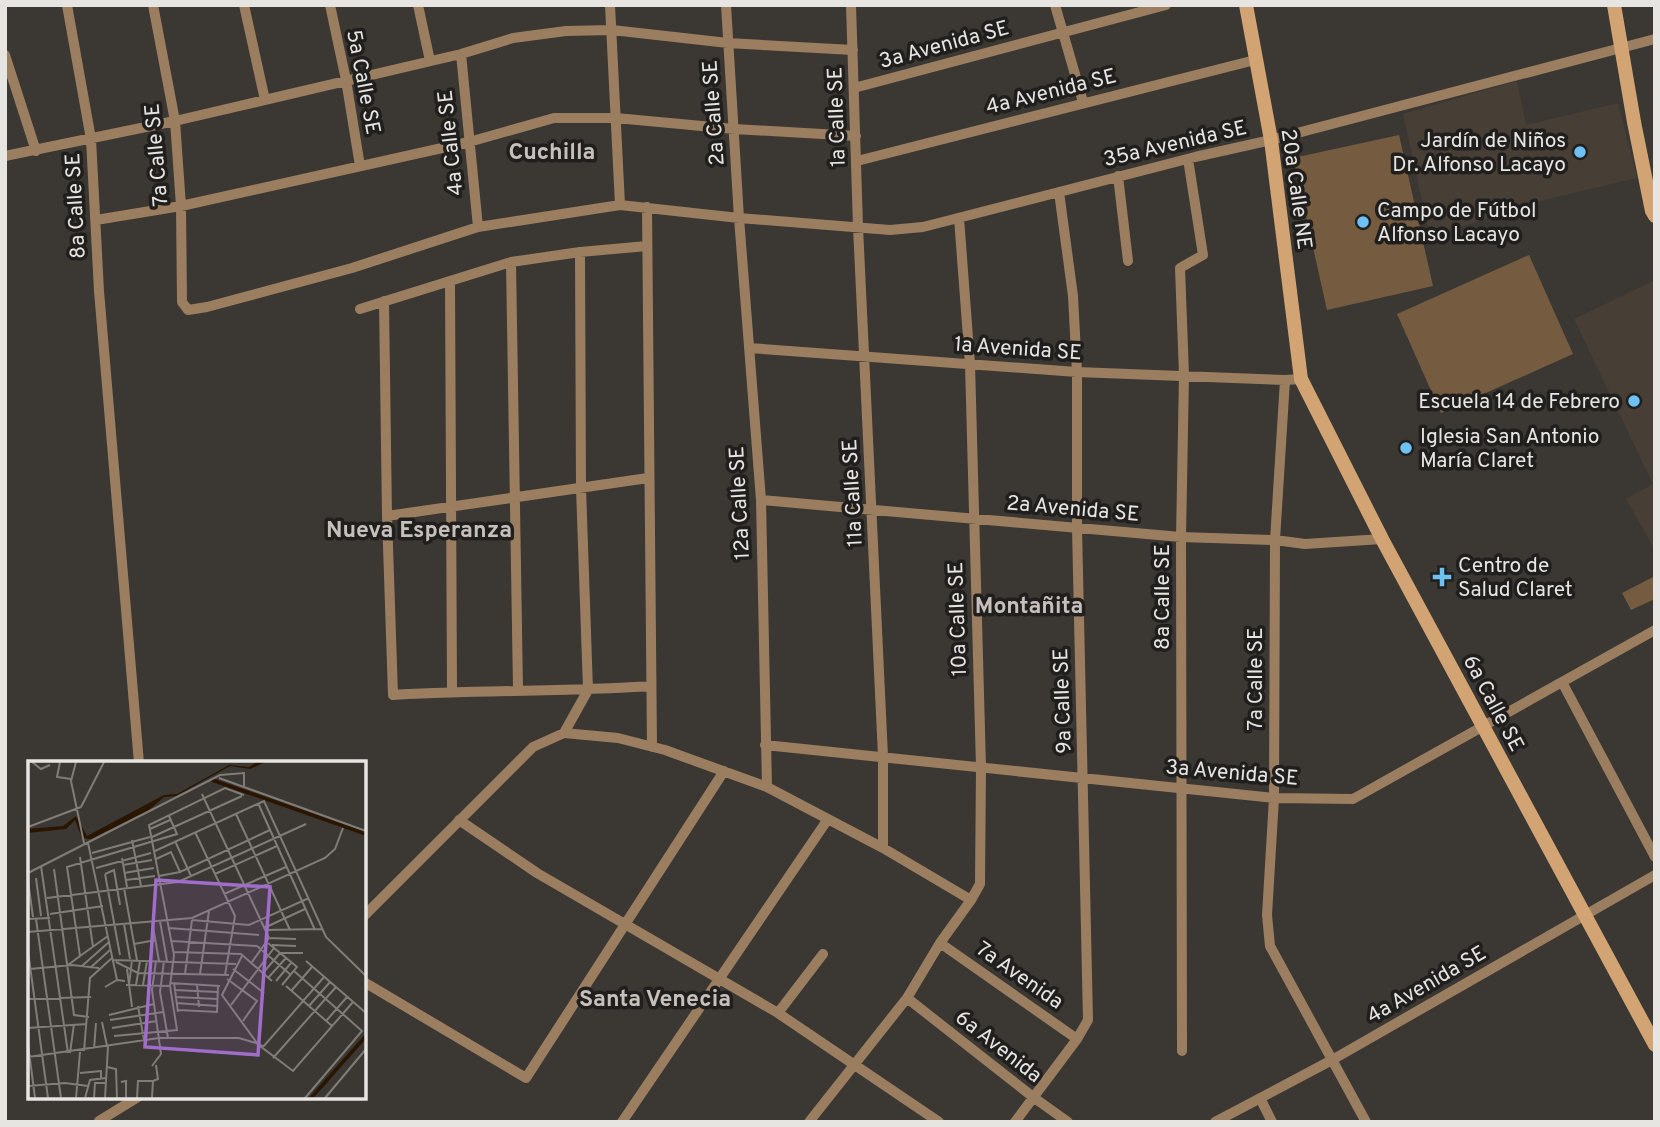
<svg xmlns="http://www.w3.org/2000/svg" width="1660" height="1127" font-family="Overpass,sans-serif">
<style>
.built{fill:#473f36}
.green{fill:#755b3f}
.lines{fill:none;stroke-linecap:round;stroke-linejoin:round}
.street{stroke:#9b7e60;stroke-width:10}
.secondary{stroke:#d2a474;stroke-width:14}
.poi-dot{fill:#6ec2f3;stroke:#211f1d;stroke-width:2.5}
.labels{text-anchor:middle;stroke-width:7;stroke-linejoin:round;paint-order:stroke}
.street-label{font-size:21px;fill:#e7e5e2;stroke:#211f1d}
.poi-label{font-size:21px;fill:#e7e5e2;stroke:#211f1d;text-anchor:start}
.neighbourhood-label{font-size:23px;font-weight:bold;fill:#c5c0bb;stroke:#211f1d}
.inset-river{fill:none;stroke:#2a1500;stroke-width:3.5}
.inset-road{fill:none;stroke:#807d79;stroke-width:2}
.view{fill:#a16dcb;fill-opacity:0.15;stroke:#a16dcb;stroke-width:3.5}
.inset-edge{fill:none;stroke:#e7e5e2;stroke-width:3.5}
</style>
<rect width="100%" height="100%" fill="#3b3733"/>
<path class="built" d="M1517 81 1526 125 1618 103 1637 178 1540 201 1430 237 1403 114Z
M1655 280V550L1626 499 1653 484 1574 319Z"/>
<path class="green" d="M1399 135 1433 286 1327 310 1293 158Z
M1529 255 1573 354 1441 413 1397 314Z
M1655 576V599L1631 610 1622 593Z"/>
<g class="lines">
<path class="street" d="M67 5 91 139 99 291 139 763
M153 5 175 121 181 206 182 302 188 310 207 307 352 268 478 227 620 205 739 218 890 230 923 227 1195 157 1271 140 1655 39
M244 5 265 100
M330 5 346 80 360 166
M418 5 430 61
M610 5 620 205
M726 5 739 218 761 500 767 787
M851 5 858 227 883 756V848
M1055 5 1083 102
M461 54 478 227
M5 55 36 151
M854 88 1166 5
M5 156 175 121 461 54 513 38 566 31 612 30 728 43 853 50
M857 161 1255 60
M1118 176 1128 261
M647 207 652 747
M96 220 181 206 469 142 554 118H616L734 129 856 136
M511 262 518 689
M450 281 452 691
M384 301 387 516 393 695C479 690 565 692 651 686
M360 309 511 262 580 252 647 246
M749 348 1077 372 1285 380 1301 379
M1285 380 1275 540 1274 798 1267 915 1270 946 1366 1122
M761 500 1181 537 1275 540 1305 544 1382 539
M387 516 648 478
M1562 682 1655 857
M564 733 588 690 581 488 580 252
M765 745 1274 798 1353 799 1655 630
M459 820 537 873 778 1013 939 1122
M364 916 533 747 564 733 618 738 665 750 767 787 883 848 971 900
M940 943 1077 1039
M364 982 526 1078 724 771
M907 998 1033 1097 1068 1122
M778 1013 823 954
M1182 1051 1181 537 1184 375 1180 268 1203 255 1188 159
M1260 1098 1272 1122
M99 1121 138 1097
M622 1122 828 819
M809 1122 907 998 940 943 971 900 980 884 981 767 970 364 959 218
M1015 1122 1077 1039 1088 1020 1077 528V372L1073 296 1059 192
M1215 1122 1332 1060 1655 875"/>
<path class="secondary" d="M1246 5 1271 140 1301 379 1382 539 1655 1045
M1614 5 1634 122 1652 211 1655 216"/>
</g>
<g class="poi-dot">
<circle cx="1580" cy="152" r="7"/>
<circle cx="1363" cy="222" r="7"/>
<circle cx="1634" cy="401" r="7"/>
<circle cx="1406" cy="448" r="7"/>
<path d="M1438.5 566.5h7v7h7v7h-7v7h-7v-7h-7v-7h7z"/>
</g>
<g class="labels">
<g class="street-label">
<text transform="translate(944 44) rotate(-15)" y="7">3a Avenida SE</text>
<text transform="translate(364 82) rotate(79)" y="7">5a Calle SE</text>
<text transform="translate(1051 91) rotate(-14)" y="7">4a Avenida SE</text>
<text transform="translate(713 113) rotate(-94)" y="7">2a Calle SE</text>
<text transform="translate(836 117) rotate(-92)" y="7">1a Calle SE</text>
<text transform="translate(450 143) rotate(-96)" y="7">4a Calle SE</text>
<text transform="translate(1175 143) rotate(-13)" y="7">35a Avenida SE</text>
<text transform="translate(156 155) rotate(-95)" y="7">7a Calle SE</text>
<text transform="translate(1297 189) rotate(82)" y="7">20a Calle NE</text>
<text transform="translate(75 206) rotate(-93)" y="7">8a Calle SE</text>
<text transform="translate(1018 348) rotate(4)" y="7">1a Avenida SE</text>
<text transform="translate(852 493) rotate(-93)" y="7">11a Calle SE</text>
<text transform="translate(739 503) rotate(-93)" y="7">12a Calle SE</text>
<text transform="translate(1073 508) rotate(5)" y="7">2a Avenida SE</text>
<text transform="translate(1162 597) rotate(-90)" y="7">8a Calle SE</text>
<text transform="translate(957 619) rotate(-92)" y="7">10a Calle SE</text>
<text transform="translate(1255 679) rotate(-90)" y="7">7a Calle SE</text>
<text transform="translate(1062 701) rotate(-92)" y="7">9a Calle SE</text>
<text transform="translate(1494 703) rotate(62)" y="7">6a Calle SE</text>
<text transform="translate(1232 772) rotate(5)" y="7">3a Avenida SE</text>
<text transform="translate(1020 975) rotate(35)" y="7">7a Avenida</text>
<text transform="translate(1426 984) rotate(-30)" y="7">4a Avenida SE</text>
<text transform="translate(999 1046) rotate(38)" y="7">6a Avenida</text>
</g>
<g class="poi-label">
<text x="1566" y="147" text-anchor="end">Jardín de Niños<tspan x="1566" dy="24">Dr. Alfonso Lacayo</tspan></text>
<text x="1377" y="217">Campo de Fútbol<tspan x="1377" dy="24">Alfonso Lacayo</tspan></text>
<text x="1620" y="408" text-anchor="end">Escuela 14 de Febrero</text>
<text x="1420" y="443">Iglesia San Antonio<tspan x="1420" dy="24">María Claret</tspan></text>
<text x="1458" y="572">Centro de<tspan x="1458" dy="24">Salud Claret</tspan></text>
</g>
<g class="neighbourhood-label">
<text x="552" y="159">Cuchilla</text>
<text x="419" y="537">Nueva Esperanza</text>
<text x="1029" y="613">Montañita</text>
<text x="655" y="1006">Santa Venecia</text>
</g>
</g>
<g transform="translate(28 761)">
<rect width="338" height="338" fill="#3b3733"/>
<path d="M229 1H237L222 8 202 5 148 35 136 36 121 49 63 78 54 77 47 59 38 68 0 72V68L35 65 48 55 59 75 136 34 149 33 201 4 221 6Z" fill="#2a1500"/>
<path class="inset-river" d="M184 19 338 73M283 337 338 275"/>
<path class="inset-road" d="M4 1 13 8 22 4M32 1 29 16 43 18M48 1 43 20 56 82M191 17 338 70M174 33 241 177 224 201M230 42 287 169M53 46 76 1M208 53 262 169M0 66 53 46M122 68 142 59M167 71 207 155 197 214M124 76 214 35M104 79 113 125M147 80 163 115M60 82 89 219M127 90 236 40 298 176 338 215M64 92 122 76M52 96 65 186M94 97 99 126M128 98 143 91 152 111M95 104 124 99M13 105 40 292M68 107 123 92M26 108 46 254 61 256M0 112 192 14 216 12V25M96 112 126 107M77 113 92 194M77 113 86 109 92 144M187 113 249 85M131 115 152 111 242 69M8 117 13 155M98 119 127 115M0 120 5 156M96 127 109 199M196 133 258 106M19 137 150 121 278 63M22 153 75 145M0 158 22 157M8 158 33 337M164 159 221 164 281 137M124 160 131 200M132 160 139 200M96 163 102 198M141 167 231 174M236 167 277 148M237 169 295 168M0 171 164 157 297 97 307 88 315 67M241 177 268 178M144 180 229 185M240 182 269 206 254 224M106 183 128 179M244 184 268 185M229 185 263 214M0 190 20 337M145 191 213 193 244 220M253 192H275M52 195 80 175M214 195 194 234 229 282M85 199 208 203M136 200 132 231 140 277M278 200 338 252M88 201 110 212 201 214M40 204 52 195 39 106 149 73 141 55M54 205 81 181M62 207 82 189M2 208 44 204 71 207M99 208 104 246M205 208 236 232M266 210 334 270 277 337M235 212 252 192M157 213 164 159M172 213 181 150M240 217 258 197M199 218 229 240 215 260M248 220 263 202M142 222 192 225M146 222 150 251M98 224 141 225M101 224 104 199M108 224 112 200M115 224 119 200M169 224 171 246M258 225 304 265M77 226 89 219 97 220M146 229 189 231M264 229 284 206M147 236 190 238M0 238 63 236M148 242 189 245M203 244 246 187M110 245 116 279M281 245 302 221M150 249 189 251 190 225M81 254 126 243M82 259 135 251M298 260 319 236M74 261 79 285M0 267 59 263M84 267 129 260M86 275 149 269 142 225 146 194 121 64 197 27 216 34M0 283 7 337M231 284 236 285 296 216M66 288 68 262M56 290 62 217 84 197M42 292 46 263M0 296 131 277H211L228 282 265 310 325 241M245 297 308 226M124 305 133 293 124 229 128 200M79 306 88 308 89 337M52 312 73 310V317M93 321 98 320V337M0 325 37 322 60 325M48 337 52 291M57 337 62 319 78 317M66 337 67 322H78M77 337 80 285M109 337 110 320H125M124 337 125 320 130 318 128 304M297 337 338 288"/>
<path class="view" d="M128 119 242 126 230 294 117 286Z"/>
<rect width="338" height="338" class="inset-edge"/>
</g>
<rect width="1660" height="1127" fill="none" stroke="#e7e5e2" stroke-width="14"/>
</svg>
